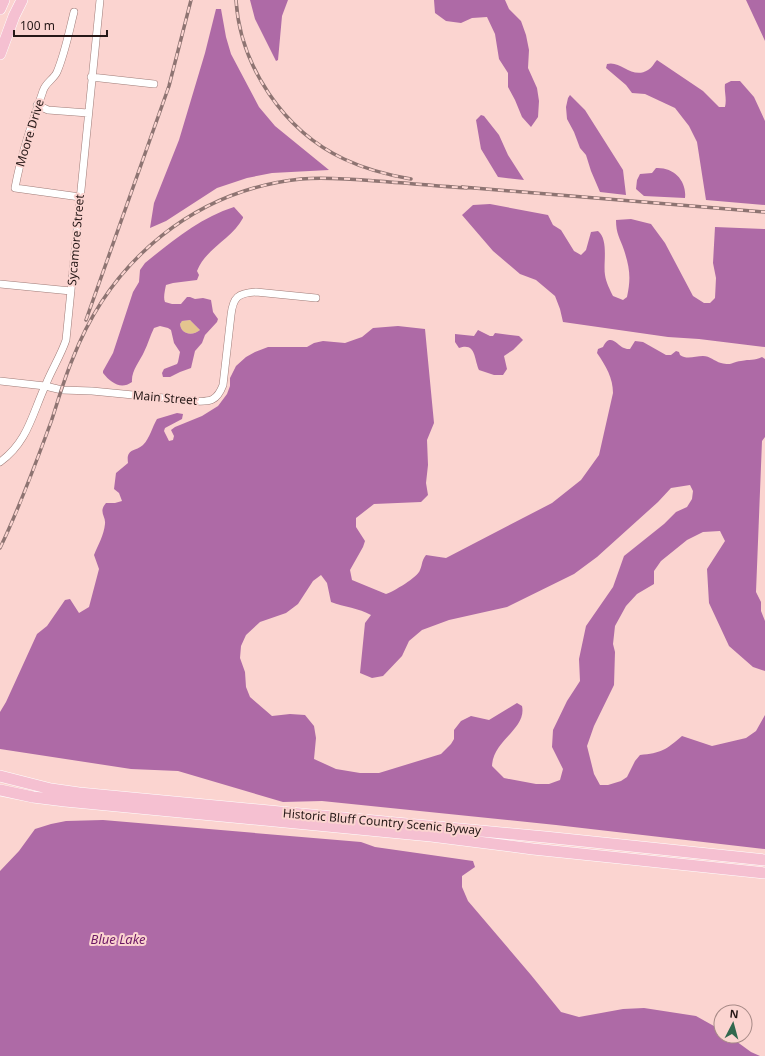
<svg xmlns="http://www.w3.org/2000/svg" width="765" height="1056" font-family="'Noto Sans',sans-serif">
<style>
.green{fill:#e4c48f}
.water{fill:#ae6aa6;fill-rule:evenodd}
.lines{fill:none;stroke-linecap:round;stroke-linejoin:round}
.street-casing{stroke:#9f7c78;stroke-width:8}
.primary-casing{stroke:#fff;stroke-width:12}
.street{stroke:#fff;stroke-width:7}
.primary{stroke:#f5c0d1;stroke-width:11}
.rail-casing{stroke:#8e7472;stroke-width:3.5}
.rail{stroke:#fbd4d0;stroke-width:2;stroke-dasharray:6;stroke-linecap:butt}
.labels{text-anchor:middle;stroke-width:4;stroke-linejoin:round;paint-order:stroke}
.street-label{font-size:12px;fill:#261817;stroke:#fbd4d0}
.water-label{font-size:13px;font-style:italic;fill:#6c1765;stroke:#fbd4d0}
</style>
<rect width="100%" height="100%" fill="#fbd4d0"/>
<path class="green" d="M190 320 200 330C193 336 181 335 180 324L182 321Z"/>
<path class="water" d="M250 0H288L282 16 278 60 276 61 255 19Z
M434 0H505L509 9 521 21 526 35 529 50 528 68 537 88 539 101 538 117 531 127 522 117 515 100 508 87V73L499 59 495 34 487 17 472 18 461 23 446 21 435 13Z
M746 0H765V41Z
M216 9H221L226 37 231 54 259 107 275 126 329 170 272 173 247 178 217 188 166 221 150 228 154 203 179 140 205 53Z
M657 60 703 91 719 107H725C727 98 724 92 725 84L731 81H740L754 97 765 121V205L706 200 697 142 689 126 675 108 645 94 632 93 626 85 606 68 607 64C621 60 632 80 648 70 652 68 654 63 657 60Z
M570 95 585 110 623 170 626 195 600 192 591 171 586 155 580 148 574 132 567 119 566 107 568 98Z
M481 115 484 116 499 135 508 155 524 180 498 177 481 149 476 120Z
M656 168C674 167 687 181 685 198L644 196 636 189 637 180 640 174 652 173Z
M490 204 548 215 553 225 561 230 574 251 581 255 586 250 591 232 598 231C609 240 603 263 605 275 606 282 610 290 613 296L623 300 627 297C631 278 630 269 624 250 620 238 616 234 616 220L631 219 651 224 665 243 693 296 704 303H710L715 298 716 278 713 263 715 227 765 229V347L699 339 668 337 563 322 560 309 555 296 536 280 520 274 493 251 462 215 473 205Z
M234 207 243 217V218C232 239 206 248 197 271L199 275 197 280 173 283 166 285C165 290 163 298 165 302L172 304H181L187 297H190L195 299 203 298 211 300 213 312 218 319 217 322 205 335 202 343 195 351 191 368 180 372 170 377H163L162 373 164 369 177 364 178 362 180 352 174 343 171 330 168 328 160 326 154 328C150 336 148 344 144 352 140 361 131 371 132 382 121 390 111 383 103 373V371L113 353 133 292 139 282 140 270 145 263C172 241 200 218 234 207ZM190 320 200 330C193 336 181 335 180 324L182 321Z
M398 326 425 329 434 423 427 440 428 465 426 483 428 495 421 502 374 504 356 518V527L365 541 363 547 350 570 352 580 386 594C393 592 418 577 420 570 423 563 421 562 426 555L446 558 552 503 581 480 599 455 613 393C613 378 606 366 597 353L598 349 603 347C610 332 617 345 624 348 626 349 628 349 630 349L635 341 643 342 666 355H671L676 351 679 352 680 355C687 360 695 356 703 356 710 356 714 361 721 363 732 366 732 362 741 361 750 359 754 361 762 357L765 359V437L762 441 756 592 761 602V611L765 621V671L753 667 729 646 709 603 707 569 725 541 720 531 703 532 687 540 661 561 654 571V584L637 594 626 606 615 626 613 644 615 652 614 685 594 726 587 746 594 774 600 785H608L621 781 627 777 635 761 640 755C661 753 666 750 682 736L712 746 746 738 756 731 765 715V849L556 825 322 801 283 802 178 771 131 769 0 749V712L6 702 37 634 47 626 65 600 70 599 79 613 89 607 99 569 94 555C98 545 104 535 105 524 106 516 98 512 106 503H115L122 501 119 493 114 489 116 473 128 463C126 448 135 452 143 445 150 438 152 427 157 419L177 413 183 414 182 419 165 428 164 431 169 441 173 440 174 436 171 430 175 427 202 416 218 406 227 394 230 386V378L236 366 246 357 255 352 268 347H307L314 343 323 341 345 343 362 337 373 328ZM690 485 693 491 692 499 687 507 676 512 664 524 624 556 613 587 586 626 579 659 580 681 567 701 553 730 552 747 563 769 560 780 549 784H536L504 778 492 766C493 740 527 729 522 706L517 703 489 720 471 716 461 721 454 730V739L451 744 441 754 379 773H360L336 769 314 759 316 738 314 726 305 715 290 714 272 716 250 697 246 687 245 672 240 658 241 646 246 635 260 622 286 613 298 604 313 581 321 575 327 583 331 602C344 607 359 608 371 615L365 623 360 673 372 678 383 676 402 656 409 641 422 630 449 620 507 607 574 574 597 557 658 502 671 488Z
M478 330 490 336H493L495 333 519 336 523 340 513 350 504 356 507 369 503 375H494L479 370C474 359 476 342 459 348L455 342V334L474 336Z
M103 820 361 842 375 847 473 861 475 867 462 876V887L468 901 531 975 561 1012 579 1017 623 1009 644 1008 696 1016 721 1030V1036H729L751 1052 760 1056H0V871L19 851 35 829 51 824 66 821Z"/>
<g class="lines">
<defs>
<path id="street" d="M74 12C69 32 65 53 57 72 54 79 45 83 43 91 32 123 21 155 15 188L80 197
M91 77 154 84
M37 105 48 110 88 113
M0 284 71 291
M0 381 45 386 62 390 92 391 195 401C210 402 217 401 223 385L231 315C233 297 238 293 256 292L316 298
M0 462C28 442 32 414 46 384 52 369 61 355 66 340L100 0"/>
<path id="primary" d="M0 9 4 0
M0 54 14 16 22 0
M0 776 51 789 79 793 545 837 765 860
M0 790 33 797 65 801 431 836 533 849 765 873"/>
</defs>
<use href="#street" class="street-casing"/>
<use href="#primary" class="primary-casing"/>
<use href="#street" class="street"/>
<use href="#primary" class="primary"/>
<defs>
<path id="rail" d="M236 0C240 66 284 131 344 159 365 169 388 175 411 179
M462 187 765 212
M86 320 169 86 191 0
M0 548C20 507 35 465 51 422 58 401 64 379 73 358 111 260 195 190 301 179 326 177 351 179 376 181 406 183 437 186 467 188"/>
</defs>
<use href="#rail" class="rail-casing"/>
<use href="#rail" class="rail"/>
</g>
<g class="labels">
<g class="street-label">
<text transform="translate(30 133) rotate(-73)" y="4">Moore Drive</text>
<text transform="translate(76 240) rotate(-85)" y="4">Sycamore Street</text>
<text transform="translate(165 398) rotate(5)" y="4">Main Street</text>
<text transform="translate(382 822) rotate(5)" y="4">Historic Bluff Country Scenic Byway</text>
</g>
<g class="water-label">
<text x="118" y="944">Blue Lake</text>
</g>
</g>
<g transform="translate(733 1024) rotate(6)"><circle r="19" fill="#fbd4d0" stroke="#a68986"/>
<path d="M0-3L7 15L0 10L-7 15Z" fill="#32684e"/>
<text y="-6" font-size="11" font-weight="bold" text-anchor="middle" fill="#261817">N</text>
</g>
<path d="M14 30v6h93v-6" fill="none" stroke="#261817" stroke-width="2"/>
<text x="20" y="30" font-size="12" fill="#261817" stroke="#fbd4d0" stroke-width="3" paint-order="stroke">100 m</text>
</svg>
